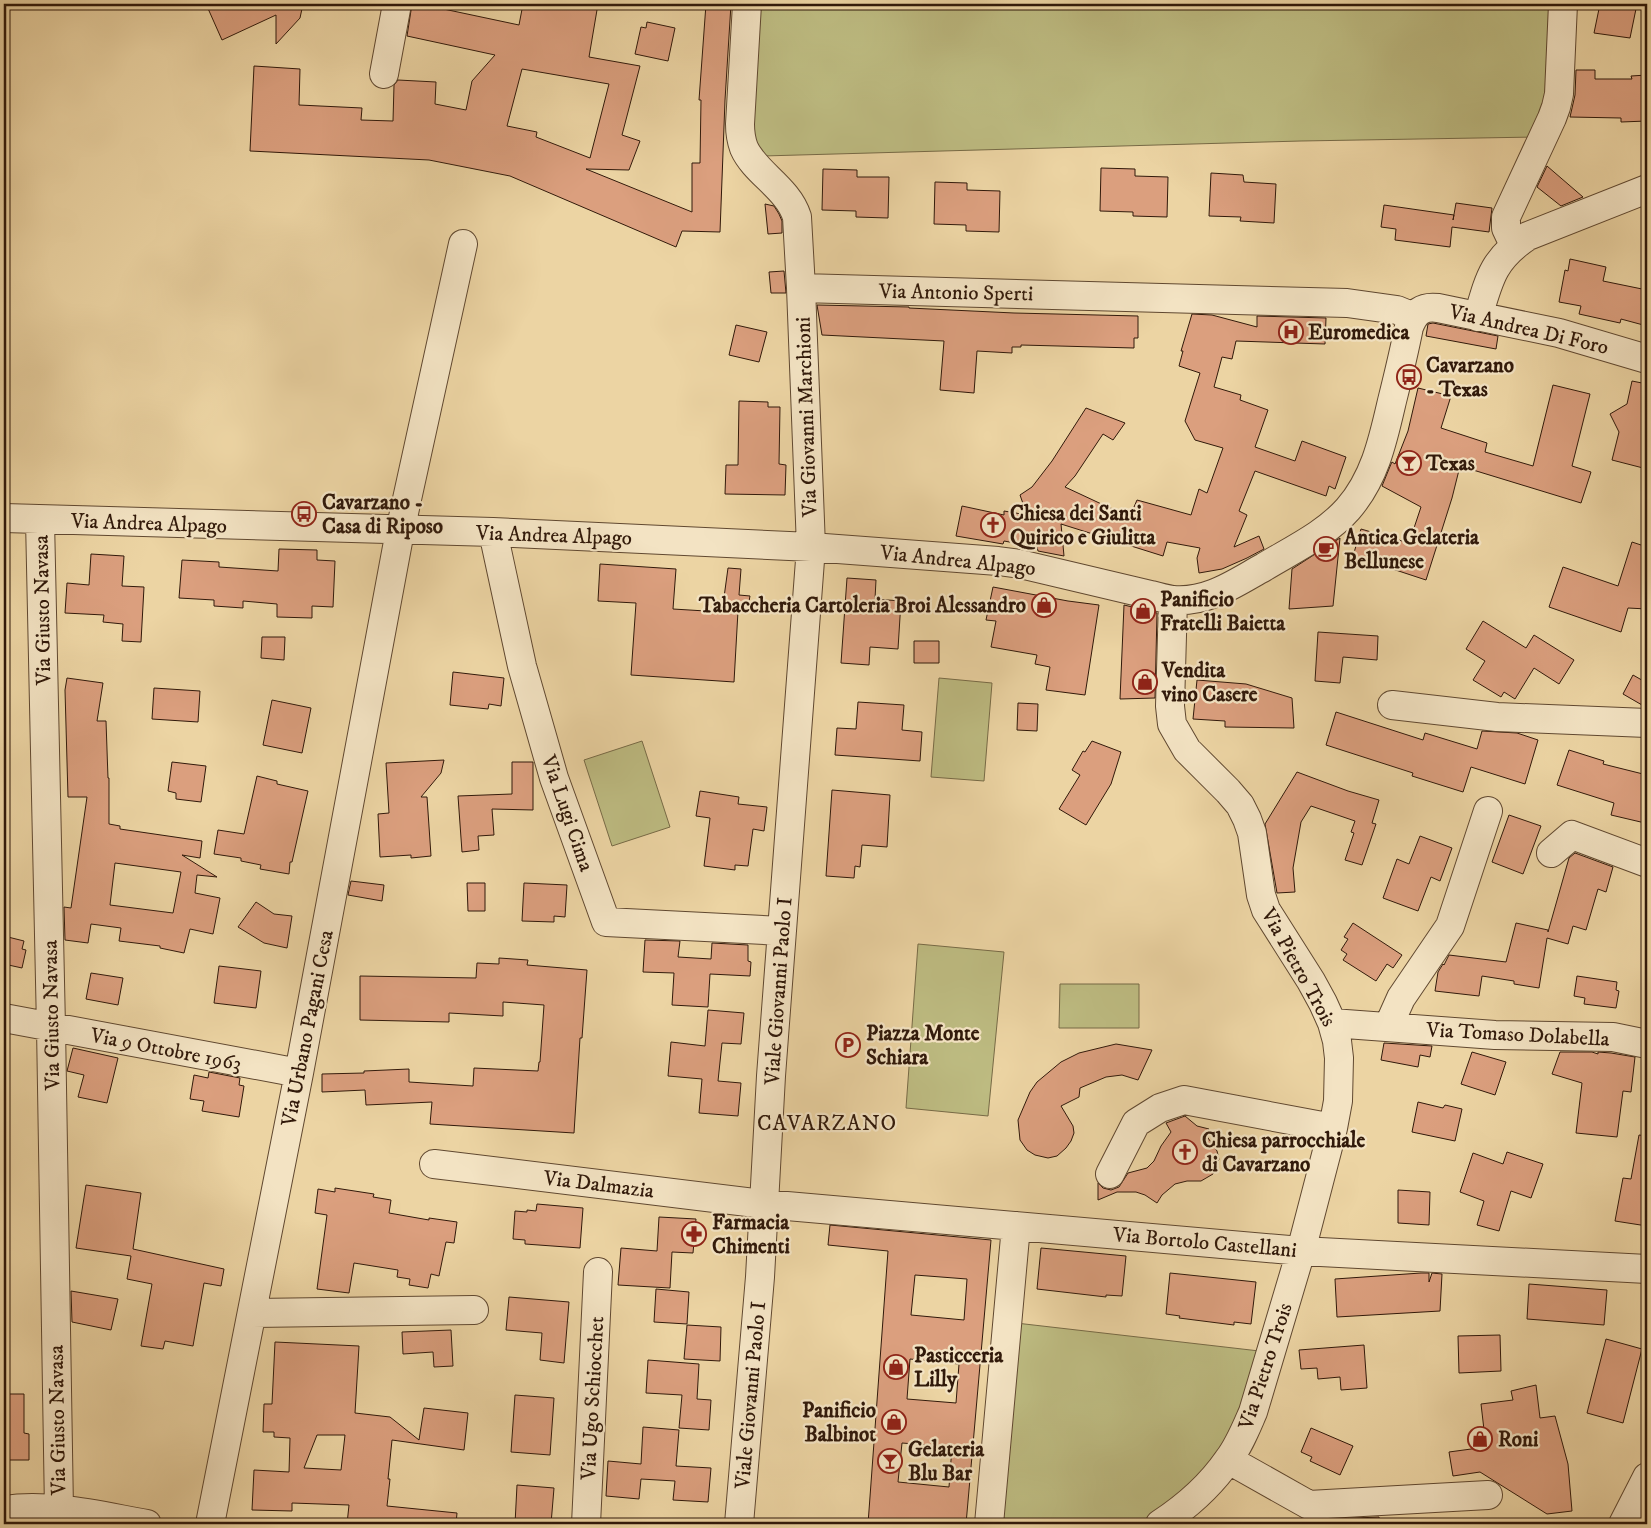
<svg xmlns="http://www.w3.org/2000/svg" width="1651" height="1528" font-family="'IM FELL DW Pica',serif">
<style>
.green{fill:#bdbb81;stroke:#776a46}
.building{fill:#db9f7e;stroke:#31190a;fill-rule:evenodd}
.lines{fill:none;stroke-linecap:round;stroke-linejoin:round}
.minor-casing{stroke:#604830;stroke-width:30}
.minor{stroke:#f3e3c3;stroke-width:28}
.labels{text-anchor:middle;stroke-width:4.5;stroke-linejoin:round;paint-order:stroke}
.street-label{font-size:21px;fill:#31190a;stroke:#f3e3c3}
.poi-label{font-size:21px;font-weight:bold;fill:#31190a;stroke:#f3e3c3;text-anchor:start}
.neighbourhood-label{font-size:22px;letter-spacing:1px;fill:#31190a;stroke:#f3e3c3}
</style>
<rect width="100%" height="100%" fill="#ecd4a3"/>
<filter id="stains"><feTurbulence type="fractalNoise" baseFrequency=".004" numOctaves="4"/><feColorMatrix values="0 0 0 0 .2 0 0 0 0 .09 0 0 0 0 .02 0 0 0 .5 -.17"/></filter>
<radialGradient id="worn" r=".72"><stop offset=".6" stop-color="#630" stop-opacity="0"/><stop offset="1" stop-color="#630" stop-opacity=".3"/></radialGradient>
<path class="green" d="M753 4H1557L1552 106 1537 137 1301 141 763 156 748 136Z
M939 678 992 683 984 781 931 777Z
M642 741 670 827 612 846 584 760Z
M918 944 1004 952 988 1116 906 1108Z
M1060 984H1139V1028H1059Z
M1016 1323 1268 1352 1231 1467 1154 1524H997Z"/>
<path class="building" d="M206 4H303L300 18 276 44V15L222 40Z
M412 4H420L519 25 523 4H598L589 57 640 66 622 135 640 141 629 170 586 169 692 212V163H700L701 100H699L706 4H731L725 100 720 232 682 231 676 247 510 176 429 160 250 151 254 66 300 69 299 105 362 108 361 120 393 121 394 85 398 80 436 82 435 104 466 110 472 81 495 55 407 36ZM522 69 609 84 590 158 536 137 537 132 507 126Z
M1600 4H1637L1630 38 1594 33Z
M647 22 675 28 668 61 635 54 641 27 646 28Z
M1576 70H1595V79H1632L1631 76 1647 75V121L1621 122V118L1570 117 1575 95Z
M1547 166 1583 197 1561 206 1537 187Z
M1101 168 1135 169V176L1168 177 1167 217 1133 216V212L1100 211Z
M823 169 857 170V177H889L888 218 856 217V211L822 210Z
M1211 173 1243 175 1244 182 1276 184 1274 223 1240 221 1241 217 1209 216Z
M935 182 967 183V190L1000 191 999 232 966 231V225L934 224Z
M1456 203 1492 208 1489 232 1452 227 1450 247 1395 240 1396 229 1381 227 1384 205 1454 215 1453 220Z
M765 204 774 206 779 214 782 221V233L768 234Z
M1570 259 1606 267 1603 281 1647 290V326L1621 319 1620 323 1579 314 1581 306 1559 302 1565 270 1568 271Z
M784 271 786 293H771L769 272Z
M817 305 909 307V308L1014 313 1138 316V338H1134V348L1021 345V347H1012V353L977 351 974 393 940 390 944 341 822 335Z
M1192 314 1212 315 1257 327V316L1326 318 1325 344 1236 341 1232 359 1222 357 1214 387 1241 395 1240 400 1268 410 1255 447 1295 461 1302 441 1346 457 1335 489 1329 486 1326 496 1255 471 1239 511 1247 515 1234 547 1259 536 1264 549 1247 558 1222 569 1199 573 1197 558 1200 548 1167 542 1163 556 1061 524 1064 556 1038 551 1037 547 1004 541 1003 544 956 536 962 506 1004 515V511L1027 515 1020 495 1032 487 1052 461 1086 408 1125 423 1113 440 1103 434 1075 476 1065 487 1110 508 1131 514 1137 500 1191 515 1199 489 1207 493 1223 448 1195 440 1185 421 1200 373 1179 366 1183 351H1181Z
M1433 323 1498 336 1496 349 1426 336 1428 324Z
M736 325 767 332 759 362 729 355Z
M1632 381 1647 384V469L1612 460 1619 432 1610 414 1627 404Z
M1553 385 1590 394 1572 466 1591 472 1581 503 1460 466 1452 498 1426 580 1353 556 1361 529 1409 543 1421 507 1382 486 1391 464 1392 462 1395 464 1408 431 1418 388 1451 396 1441 428 1487 443 1485 452 1533 466Z
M739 401 768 402V407H780L779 464 786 465 785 495 725 494 726 465H738Z
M1340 538 1333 606 1289 609 1292 569Z
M1632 542 1647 547V609L1628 608 1621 632 1549 607 1563 567 1618 586Z
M279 549 317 550V560L335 561 333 607 312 606V618L277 617V604L243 601V608L214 606V600L179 598 182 560 219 562V567L278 571Z
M91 554 124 556 122 586 144 587 141 642 122 641 123 624 103 622 104 615 65 613 67 583 89 585Z
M600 564 676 569 673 609 722 612 728 568 741 569 739 595 750 596 747 612 738 611 734 682 631 675 636 603 598 601Z
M847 578 876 580 875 599 901 601 898 649 870 647 869 665 841 663Z
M993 587 1068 601 1099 605 1085 695 1046 690 1050 667 1035 664 1037 655 991 647 996 621 986 620Z
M1124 605 1157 613 1155 698 1120 699Z
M1483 621 1526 648 1534 635 1574 660 1559 684 1534 668 1515 699 1504 692 1501 697 1473 680 1485 661 1466 649Z
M1318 632 1378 636 1377 660 1343 657 1340 683 1315 681Z
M262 637H285L284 660 261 658Z
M914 641H939V663H914Z
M453 672 504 678 501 706 489 704 488 709 450 705Z
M1633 675 1647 683V697L1642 705 1623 694Z
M67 678 103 683 97 721H106L108 778H109V824L120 826V829L202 841 200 858 182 855 217 877 197 875 195 893 220 898 213 934 190 929 184 953 160 948V946L119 941 121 928 91 924 88 943 65 940 64 907 71 908 87 797H68L65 690ZM115 863 181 872 173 913 110 905Z
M1197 680 1246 684 1292 698 1294 728 1225 727V721L1193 719Z
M154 688 200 691 198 722 152 719Z
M272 700 311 708 302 753 263 745Z
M858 702 904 705 902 730 922 732 920 761 835 755 837 728 856 729Z
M1018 703 1038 704 1037 731 1017 730Z
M1336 712 1423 740 1425 733 1477 749 1482 731 1517 733 1538 740 1525 784 1471 767 1463 792 1412 776 1413 773 1326 745Z
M1092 741 1121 752 1111 784 1086 825 1059 809 1080 775 1072 770 1083 751 1085 752Z
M1569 750 1604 761 1603 764 1647 775V813L1645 823 1611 815 1614 803 1557 785Z
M444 760 441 773 421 797H427L431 856 411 858V855L380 857 378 814 389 813 386 763Z
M172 762 206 766 201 802 176 799V793L168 791Z
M512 762H533V810L492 809 494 835 478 836 479 850 462 852 458 796 512 794Z
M1297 772 1348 791 1379 800 1372 823 1376 824 1362 865 1345 860 1354 833 1351 832 1355 821 1311 806 1301 822 1293 868 1295 892 1277 893 1265 824Z
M257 776 277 781V784L308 791 292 862H290L289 874 260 869 261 865 241 861V858L214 854 218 830 244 834Z
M832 790 890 795 887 847 862 845 860 867 855 866 854 878 826 876Z
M700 791 739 797 738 804 767 807 764 831 753 829 748 866 735 865V870L704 866 710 818 696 816Z
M1509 815 1541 826 1523 874 1492 862Z
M1420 836 1452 848 1440 881 1431 877 1418 911 1383 898 1397 859 1409 864Z
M1575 853 1613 867 1606 892 1598 889 1586 930 1573 926 1568 944 1547 938 1539 988 1514 984V981L1482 976 1479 996 1435 991 1438 972 1443 964 1444 965 1449 955 1506 962 1516 923 1548 930V932L1569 858Z
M351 881 384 885 382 901 348 895Z
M467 883H485V911H468Z
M524 883 567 885 565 917 554 916V922L522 921Z
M256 902 274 914 292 916 287 948 264 943 238 927Z
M1353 923 1402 955 1393 968 1387 964 1376 981 1343 960 1347 954 1341 950 1348 939 1344 937Z
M4 936 24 941 22 949 26 950 22 968 4 964Z
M645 940 680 941 678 957 711 959 712 943 748 945V961L751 962 750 976 710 974 708 1007 672 1005 674 973 643 972Z
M499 958 528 960 527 965 587 970 582 1038H580L574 1133 430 1124 432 1102 366 1105 365 1090 322 1092V1074L364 1073V1071L409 1069V1082L473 1086 474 1068 538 1071 539 1062H540L544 1005 503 1002V1016L449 1013V1022L360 1020V976L476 978 477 963 499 964Z
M219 966 261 971 256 1008 214 1003Z
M91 973 123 978 118 1005 86 999Z
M1577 976 1617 982 1616 990 1619 991 1616 1008 1584 1004 1585 998 1574 996Z
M708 1010 744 1013 741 1044 722 1043 718 1081 741 1083 738 1116 699 1113 702 1079 668 1076 671 1042 705 1046Z
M1384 1043 1432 1046 1430 1057 1420 1055 1418 1067 1381 1060Z
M1116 1044 1152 1050 1138 1080 1122 1075 1106 1077 1080 1088 1079 1097 1061 1106 1073 1126 1074 1133 1071 1141 1066 1148 1057 1156 1048 1158 1035 1155 1027 1150 1020 1140 1018 1120 1030 1092 1037 1082 1061 1062 1079 1053Z
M73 1048 118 1058 107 1103 78 1097 84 1075 67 1071Z
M1472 1052 1506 1062 1495 1095 1461 1084Z
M1560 1052H1592L1598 1054V1052L1611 1053 1635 1057 1631 1092 1623 1091 1617 1137 1576 1133 1582 1083 1552 1074Z
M209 1072 240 1078 239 1085 244 1086 239 1117 202 1111 204 1101 190 1099 194 1075 208 1078Z
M1418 1102 1443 1108 1445 1105 1462 1109 1455 1141 1412 1132Z
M1185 1116 1197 1126 1209 1129 1206 1135 1217 1151 1219 1159 1213 1174 1201 1181H1187L1175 1184 1162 1195 1157 1203 1145 1195 1136 1192H1117L1098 1200V1183L1103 1188 1111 1190 1119 1187 1128 1173 1147 1168 1154 1161 1161 1146 1171 1132 1166 1123Z
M1639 1135 1647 1136V1226L1615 1221 1623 1178 1631 1179Z
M1507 1152 1543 1164 1531 1198 1511 1191 1499 1231 1477 1225 1484 1201 1460 1192 1473 1153 1503 1164Z
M86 1185 141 1193 133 1249 224 1269 221 1286 204 1283 193 1346 165 1341 163 1349 141 1346 152 1284 127 1279 131 1256 76 1248Z
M335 1188 374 1194 373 1197 391 1200 389 1213 429 1220V1218L457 1222 454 1243 446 1242 439 1276 431 1274 428 1288 409 1285 410 1279 397 1277 398 1270 354 1263 349 1293 317 1289 327 1215 315 1213 318 1189 335 1192Z
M1398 1190 1430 1192 1429 1225 1398 1223Z
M537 1204 583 1208 580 1248 525 1244V1240L513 1239 515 1211 527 1212V1210L536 1211Z
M659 1217 696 1219 693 1253 672 1252 670 1288 618 1285 621 1248 657 1251Z
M830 1225 991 1240 966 1524H868L888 1251 828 1245ZM915 1275 967 1279 964 1320 911 1315ZM910 1359 959 1364 956 1403 907 1399ZM902 1443 952 1447 949 1487 898 1482Z
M1041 1248 1126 1256 1122 1296 1106 1295V1297L1037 1289Z
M1170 1273 1256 1282 1251 1324 1234 1322V1325L1179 1318 1180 1316 1166 1314Z
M1421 1273H1429V1282L1432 1273 1442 1274 1440 1311 1337 1317 1335 1279Z
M1529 1284 1607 1290 1604 1325 1527 1319Z
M656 1289 689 1292 687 1324 654 1322Z
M71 1291 118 1299 111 1330 72 1322Z
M509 1297 569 1302 564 1363 540 1360 542 1333 506 1330Z
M687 1325 721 1327 720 1361 684 1359Z
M451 1330 453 1366 434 1367 433 1352 403 1354 402 1332Z
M1500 1335 1501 1371 1459 1373 1458 1336Z
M1606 1339 1642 1349 1623 1423 1587 1413Z
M275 1342 359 1346 355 1413 390 1417 419 1440 424 1408 468 1413 464 1450 392 1440 388 1479H390L387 1506 457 1513 456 1524H347L349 1505 292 1503V1511L252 1510 254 1470 289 1472 290 1438 274 1437V1432H263L264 1404H272ZM317 1435H345L341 1470 304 1468Z
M1364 1345 1367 1388 1341 1390 1340 1377 1318 1379 1317 1368 1301 1369 1299 1350Z
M648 1360 699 1364 697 1399 711 1400 709 1430 679 1428 682 1395 646 1393Z
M1536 1385 1540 1418 1555 1416 1568 1464 1572 1511 1547 1514 1480 1472 1453 1476 1449 1452 1486 1447 1481 1404 1513 1400 1511 1391Z
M4 1394H24V1433L29 1434V1460H9V1456H4Z
M515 1395 554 1398 550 1455 511 1452Z
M643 1427 679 1430 676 1466 711 1468 708 1502 673 1500 675 1481 641 1479 639 1499 606 1496 608 1461 641 1464Z
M1311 1428 1353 1446 1340 1475 1310 1461 1312 1457 1301 1452Z
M517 1485 554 1488 551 1524H515Z
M1379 1517 1380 1524H1333V1519Z"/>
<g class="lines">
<defs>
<path id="minor" d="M747 4 740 124C740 132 741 140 744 148 755 173 788 188 797 217L801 288 1347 303 1397 310 1414 317
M384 74 397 4
M1514 245 1506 228V217L1552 118 1556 107 1559 94 1563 4
M1478 317C1489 279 1493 259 1528 236L1647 189
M4 518 493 532 811 547 998 561 1020 564 1151 595C1158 597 1166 599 1173 600 1208 603 1235 583 1264 567 1292 550 1326 534 1348 509 1375 478 1383 440 1392 401 1398 377 1404 352 1409 327 1415 312 1422 306 1438 308L1559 333 1647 359
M40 520 51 1027 59 1510
M493 532 522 666 554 778 606 922 782 931
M1392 705 1497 717 1647 723
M1551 853 1572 835 1647 863
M4 1018 299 1073
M1332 1023 1495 1035 1613 1037 1647 1044
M1388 1027 1401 998 1450 926 1488 811
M434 1164 764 1204 1301 1251 1647 1269
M1110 1174 1136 1123 1160 1108 1184 1100 1333 1128
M252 1313 474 1310
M1229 1460 1309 1505 1488 1495
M4 1510C51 1503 101 1516 147 1524
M210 1524 299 1073 400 531 463 244
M586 1524 598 1272
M739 1524 760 1277 771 1076 811 547 801 288
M989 1524 1016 1226
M1160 1524C1186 1507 1210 1486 1228 1460 1239 1446 1246 1428 1253 1412L1301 1251 1333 1128 1338 1101 1339 1058 1337 1041 1332 1023 1323 1003 1311 981 1266 910 1261 895 1252 833 1247 819 1240 805 1228 791 1187 750 1172 724 1170 706 1173 600
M1623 1524 1647 1477"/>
</defs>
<use href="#minor" class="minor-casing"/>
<use href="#minor" class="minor"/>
</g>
<defs>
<symbol id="hospital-ring" viewBox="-11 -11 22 22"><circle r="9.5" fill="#f3e3c3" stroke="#8f2418" stroke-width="1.5"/><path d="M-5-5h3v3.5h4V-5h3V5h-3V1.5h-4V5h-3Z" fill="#8f2418"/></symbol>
<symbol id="bus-ring" viewBox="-11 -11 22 22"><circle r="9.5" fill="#f3e3c3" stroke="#8f2418" stroke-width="1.5"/><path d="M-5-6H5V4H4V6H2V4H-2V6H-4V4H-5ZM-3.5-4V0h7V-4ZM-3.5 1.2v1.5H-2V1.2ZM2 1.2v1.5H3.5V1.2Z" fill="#8f2418"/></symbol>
<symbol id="bar-ring" viewBox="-11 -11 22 22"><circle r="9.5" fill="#f3e3c3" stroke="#8f2418" stroke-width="1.5"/><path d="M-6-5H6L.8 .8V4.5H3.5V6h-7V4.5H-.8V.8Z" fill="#8f2418"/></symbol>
<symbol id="church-ring" viewBox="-11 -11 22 22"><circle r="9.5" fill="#f3e3c3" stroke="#8f2418" stroke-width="1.5"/><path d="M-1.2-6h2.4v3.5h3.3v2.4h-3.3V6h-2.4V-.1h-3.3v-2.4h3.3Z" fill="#8f2418"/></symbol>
<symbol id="cafe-ring" viewBox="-11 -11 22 22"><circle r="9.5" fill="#f3e3c3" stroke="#8f2418" stroke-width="1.5"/><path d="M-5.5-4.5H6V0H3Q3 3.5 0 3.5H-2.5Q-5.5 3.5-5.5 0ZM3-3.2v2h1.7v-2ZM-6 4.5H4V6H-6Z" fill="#8f2418"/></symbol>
<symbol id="shop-ring" viewBox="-11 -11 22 22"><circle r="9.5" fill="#f3e3c3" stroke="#8f2418" stroke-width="1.5"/><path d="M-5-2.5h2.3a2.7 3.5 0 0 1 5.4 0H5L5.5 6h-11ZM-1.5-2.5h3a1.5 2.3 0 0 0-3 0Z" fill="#8f2418"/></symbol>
<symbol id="parking-ring" viewBox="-11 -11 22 22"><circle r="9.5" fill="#f3e3c3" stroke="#8f2418" stroke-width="1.5"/><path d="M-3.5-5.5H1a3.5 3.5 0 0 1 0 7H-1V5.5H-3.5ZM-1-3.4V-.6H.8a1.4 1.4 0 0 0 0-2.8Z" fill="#8f2418"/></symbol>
<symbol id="pharmacy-ring" viewBox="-11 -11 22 22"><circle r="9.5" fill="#f3e3c3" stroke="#8f2418" stroke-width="1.5"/><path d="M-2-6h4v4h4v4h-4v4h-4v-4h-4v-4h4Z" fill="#8f2418"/></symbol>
</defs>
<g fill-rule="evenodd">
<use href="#hospital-ring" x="1277" y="318" width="28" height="28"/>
<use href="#bus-ring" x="1395" y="363" width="28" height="28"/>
<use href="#bar-ring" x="1395" y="449" width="28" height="28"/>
<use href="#bus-ring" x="290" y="500" width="28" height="28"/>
<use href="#church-ring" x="979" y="511" width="28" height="28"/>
<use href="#cafe-ring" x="1312" y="535" width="28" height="28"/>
<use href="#shop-ring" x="1030" y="591" width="28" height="28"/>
<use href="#shop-ring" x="1129" y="597" width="28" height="28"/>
<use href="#shop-ring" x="1131" y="668" width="28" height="28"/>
<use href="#parking-ring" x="834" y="1031" width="28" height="28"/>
<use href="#church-ring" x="1171" y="1138" width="28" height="28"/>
<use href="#pharmacy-ring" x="680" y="1220" width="28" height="28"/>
<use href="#shop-ring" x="882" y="1353" width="28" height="28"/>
<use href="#shop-ring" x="880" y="1408" width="28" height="28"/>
<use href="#shop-ring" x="1466" y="1425" width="28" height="28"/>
<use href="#bar-ring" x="876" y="1447" width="28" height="28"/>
</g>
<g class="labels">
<g class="street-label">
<text transform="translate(956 292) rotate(1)" y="7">Via Antonio Sperti</text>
<text transform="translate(1529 329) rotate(13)" y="7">Via Andrea Di Foro</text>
<text transform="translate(806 417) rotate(-92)" y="7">Via Giovanni Marchioni</text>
<text transform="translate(149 523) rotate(2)" y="7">Via Andrea Alpago</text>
<text transform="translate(554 535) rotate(2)" y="7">Via Andrea Alpago</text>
<text transform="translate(958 560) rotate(6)" y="7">Via Andrea Alpago</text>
<text transform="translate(42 610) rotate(-91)" y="7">Via Giusto Navasa</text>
<text transform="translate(568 813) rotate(71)" y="7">Via Lugi Cima</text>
<text transform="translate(1299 967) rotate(61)" y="7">Via Pietro Trois</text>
<text transform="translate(778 991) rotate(-86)" y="7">Viale Giovanni Paolo I</text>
<text transform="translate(51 1015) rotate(-91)" y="7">Via Giusto Navasa</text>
<text transform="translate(307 1028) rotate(-79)" y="7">Via Urbano Pagani Cesa</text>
<text transform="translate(1518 1034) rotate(3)" y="7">Via Tomaso Dolabella</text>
<text transform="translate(166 1049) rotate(11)" y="7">Via 9 Ottobre 1963</text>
<text transform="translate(599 1184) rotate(7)" y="7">Via Dalmazia</text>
<text transform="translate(1205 1242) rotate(5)" y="7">Via Bortolo Castellani</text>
<text transform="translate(1265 1366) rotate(-72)" y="7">Via Pietro Trois</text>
<text transform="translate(750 1395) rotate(-85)" y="7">Viale Giovanni Paolo I</text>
<text transform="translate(592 1398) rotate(-87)" y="7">Via Ugo Schiocchet</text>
<text transform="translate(57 1420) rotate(-91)" y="7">Via Giusto Navasa</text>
</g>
<g class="poi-label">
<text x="1308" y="339">Euromedica</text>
<text x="1426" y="372">Cavarzano<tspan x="1426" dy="24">- Texas</tspan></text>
<text x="1426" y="470">Texas</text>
<text x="322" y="509">Cavarzano -<tspan x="322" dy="24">Casa di Riposo</tspan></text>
<text x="1010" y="520">Chiesa dei Santi<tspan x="1010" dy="24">Quirico e Giulitta</tspan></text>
<text x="1344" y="544">Antica Gelateria<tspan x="1344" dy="24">Bellunese</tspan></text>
<text x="1160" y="606">Panificio<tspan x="1160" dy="24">Fratelli Baietta</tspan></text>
<text x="1026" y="612" text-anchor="end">Tabaccheria Cartoleria Broi Alessandro</text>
<text x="1162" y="677">Vendita<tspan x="1162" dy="24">vino Casere</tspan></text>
<text x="866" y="1040">Piazza Monte<tspan x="866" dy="24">Schiara</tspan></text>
<text x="1202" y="1147">Chiesa parrocchiale<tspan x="1202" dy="24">di Cavarzano</tspan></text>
<text x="712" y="1229">Farmacia<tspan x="712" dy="24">Chimenti</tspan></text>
<text x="914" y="1362">Pasticceria<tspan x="914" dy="24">Lilly</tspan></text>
<text x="876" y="1417" text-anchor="end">Panificio<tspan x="876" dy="24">Balbinot</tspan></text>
<text x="1498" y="1446">Roni</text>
<text x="908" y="1456">Gelateria<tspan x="908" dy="24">Blu Bar</tspan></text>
</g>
<g class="neighbourhood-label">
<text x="827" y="1130">CAVARZANO</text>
</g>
</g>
<rect width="1651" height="1528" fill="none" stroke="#ecd4a3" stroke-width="20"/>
<rect x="5" y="5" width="1641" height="1518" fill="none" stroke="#31190a" stroke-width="2.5"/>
<rect x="10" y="10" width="1631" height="1508" fill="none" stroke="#31190a"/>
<rect width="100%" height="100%" filter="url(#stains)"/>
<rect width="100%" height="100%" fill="url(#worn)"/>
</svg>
